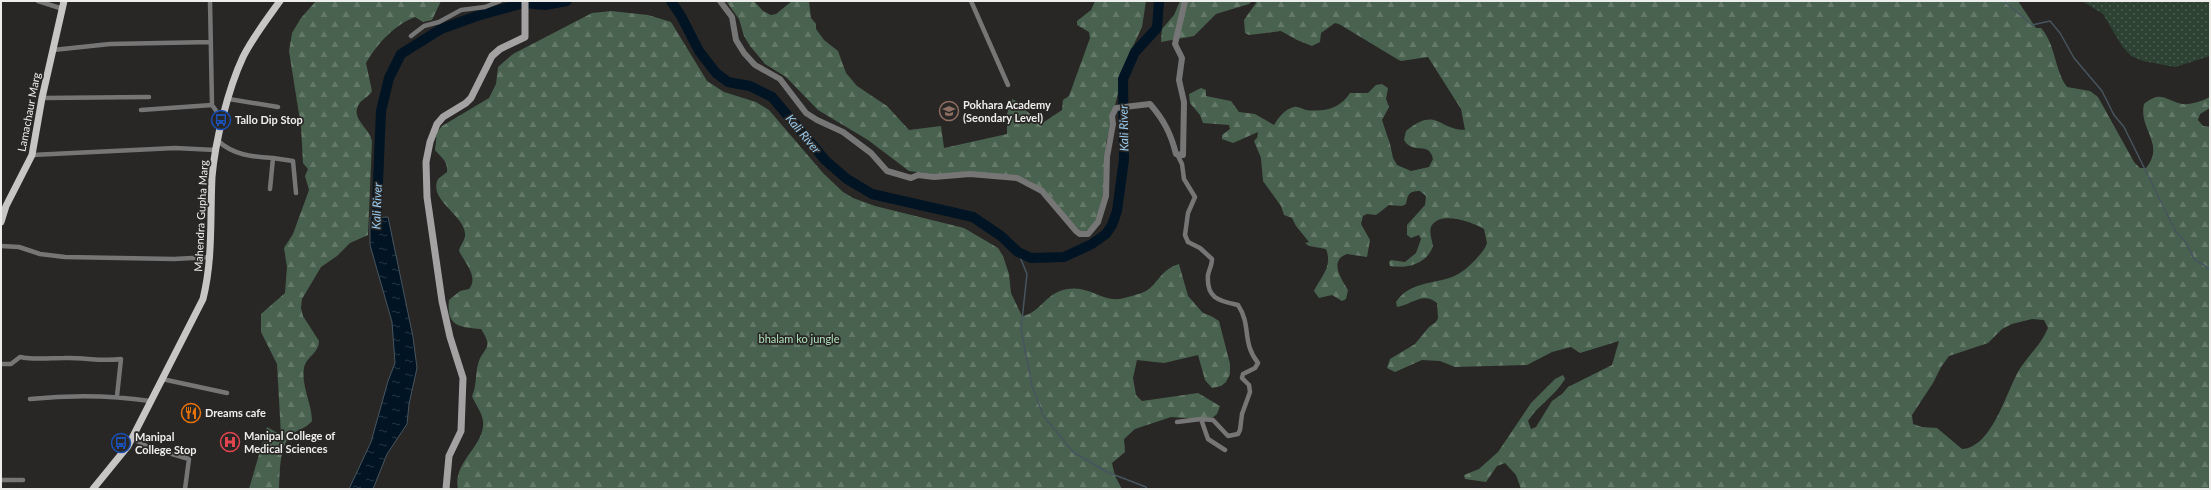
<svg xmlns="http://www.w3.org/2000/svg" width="2211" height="490" font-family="Lato,sans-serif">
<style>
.grass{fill:url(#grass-dots)}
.forest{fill:url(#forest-firs);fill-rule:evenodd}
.water{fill:url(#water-ripples);stroke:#47555f}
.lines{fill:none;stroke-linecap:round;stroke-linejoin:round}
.stream{stroke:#47555f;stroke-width:1.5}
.river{stroke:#001423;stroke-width:10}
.minor{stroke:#777676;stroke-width:4.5}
.tertiary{stroke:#777676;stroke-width:6}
.secondary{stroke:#a5a2a3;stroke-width:7}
.primary{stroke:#c8c5c5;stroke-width:7}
.labels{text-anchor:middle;stroke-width:3.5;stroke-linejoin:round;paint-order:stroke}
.poi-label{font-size:11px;font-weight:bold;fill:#ededeb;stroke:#282725;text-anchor:start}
.street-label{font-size:11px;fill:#ededeb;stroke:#282725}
.park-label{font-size:11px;fill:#b0e1bb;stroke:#282725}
.water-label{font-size:12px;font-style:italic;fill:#9acdf1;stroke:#282725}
</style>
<defs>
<pattern id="grass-dots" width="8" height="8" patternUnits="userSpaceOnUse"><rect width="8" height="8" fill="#2d4232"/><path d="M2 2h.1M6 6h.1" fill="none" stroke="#4c5e50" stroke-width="1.8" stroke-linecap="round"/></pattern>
<pattern id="forest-firs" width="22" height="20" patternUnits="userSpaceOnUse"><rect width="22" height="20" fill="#49624f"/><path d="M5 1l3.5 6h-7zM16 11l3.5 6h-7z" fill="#647968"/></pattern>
<pattern id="water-ripples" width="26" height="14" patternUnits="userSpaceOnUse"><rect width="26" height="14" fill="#001423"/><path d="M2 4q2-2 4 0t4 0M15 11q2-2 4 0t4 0" fill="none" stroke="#263643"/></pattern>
</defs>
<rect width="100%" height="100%" fill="#282725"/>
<path class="grass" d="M2082 1H2210V56L2175 67 2143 61 2131 56 2122 46 2103 14Z"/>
<path class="forest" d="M316 1H441L432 20 423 22 415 17C394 25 377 44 366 63L372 91C369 97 362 99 359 104 350 119 369 127 372 141L368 235 350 243 337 256 321 267 302 299 301 308 303 316 319 341C319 353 306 357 304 368 301 386 312 404 312 421 307 428 298 429 291 435 279 447 280 473 279 489H249L267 427 281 435 277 364 261 332V314L285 293 287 267 284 248 293 234 309 190 305 176 308 169 303 163 301 127 289 51 292 33 301 18Z
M726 1H754L763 11 771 15 776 14 792 1H809L811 18 816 24V29L824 40 838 51 846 73 857 86 887 106 909 130 941 126 944 148 1007 134V114L1012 99C1025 104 1026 116 1044 122L1062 110 1063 100 1069 96 1090 38 1089 32 1077 25V21L1091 10 1095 1H1146L1142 27 1119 76 1118 93 1106 143 1104 197 1094 225 1086 231H1081C1059 213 1047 184 1017 176L941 175 909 171 868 140 818 110 786 77 765 64 750 46 744 36 739 19Z
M1180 1H1252L1249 4 1216 14 1194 36 1161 42 1162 29 1174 15Z
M1255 1H2018L2036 28H2041C2056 45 2054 69 2067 87L2090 91 2098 97 2134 162 2140 168H2146C2166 144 2138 129 2144 104 2162 90 2164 100 2182 104 2191 105 2202 101 2210 97V108L2200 114 2198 120 2203 126 2210 127V489H1521L1516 475 1505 463 1497 466 1486 482 1465 479 1464 475 1479 469 1498 452 1531 403 1555 379 1563 375 1565 379C1555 396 1538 405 1528 421L1531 429 1536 427 1552 401 1562 394 1568 387 1612 365 1619 341 1580 353 1571 347 1552 352 1527 365 1455 367 1440 361 1422 360 1395 372 1387 368 1390 359 1415 344 1429 327 1436 322 1438 318 1437 303C1423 291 1411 305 1397 307L1396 302C1409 282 1433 284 1452 277 1465 272 1477 259 1485 248L1487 243 1484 229C1473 222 1438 210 1431 227 1429 232 1432 240 1433 246 1427 264 1407 269 1390 266L1389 262 1391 260 1405 262 1416 253 1421 239 1419 235 1411 238 1407 235V225L1425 205 1426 196 1420 191C1409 191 1408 194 1406 204L1402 206 1389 205 1376 215 1367 214 1363 216 1361 224 1370 240 1367 257 1347 254C1328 261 1342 280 1348 290L1346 299 1342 301 1332 295 1319 298 1314 291C1321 276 1333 267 1326 249L1309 246 1305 243 1309 242 1296 226 1292 218 1284 215 1281 206 1263 181 1261 158 1254 141 1257 138 1258 132 1233 143 1222 139V135L1230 129 1229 125 1203 123 1200 115 1190 103 1189 94 1201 88 1206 90V96L1231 101 1239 112 1255 114 1274 125C1279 117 1285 109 1294 107 1298 106 1302 109 1306 110 1324 112 1340 109 1350 93H1368L1376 85 1382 84 1388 88 1386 99 1389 107 1382 120 1390 144 1393 158 1397 165 1411 171 1429 167 1433 159C1429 140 1414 156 1404 140L1406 131C1437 106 1438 130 1465 130L1461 109 1428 57 1401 61 1397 59 1339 24 1335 23 1321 33 1320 42 1312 46 1297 40 1281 31 1249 35 1245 33 1244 20 1256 3ZM2032 319 2044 320 2048 328C2042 343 2030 354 2021 367 2007 388 1993 448 1962 449L1937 428 1922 427 1913 424 1912 415 1933 383 1941 367 1949 356 1988 343 2002 329 2012 324Z
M611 11 648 15 671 22 707 81 724 92 756 102 769 110 823 173 843 192 853 198 875 206 964 228 998 248 1003 256 1009 274 1011 293 1022 316C1038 314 1044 297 1060 291 1087 282 1098 301 1119 299 1126 298 1140 294 1146 291 1158 284 1160 270 1179 264L1188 296 1203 313 1211 316 1219 321 1230 364V374L1226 382 1221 386 1212 388 1205 380 1198 355 1164 363 1137 360 1133 378 1136 395 1142 401 1198 393 1220 406 1217 414 1210 420 1171 417 1135 429 1124 439 1125 452 1112 463 1115 476 1122 489H458C452 462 486 445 483 421 482 412 475 404 472 396 477 385 475 375 478 364 482 348 495 350 481 329 460 327 446 327 449 300L460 291 469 289C479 277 465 263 459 251 460 245 466 240 465 233 463 214 428 200 438 179L447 172C448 160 441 158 435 150L437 132 442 126 489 98 496 84 498 67 513 54 592 13Z"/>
<path class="water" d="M388 217 413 337 417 368 409 404 407 424 387 454 373 489H349L371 442 388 381 395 363 392 322 370 245V218Z"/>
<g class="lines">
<path class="stream" d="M2004 1 2032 25 2050 21 2060 33 2074 58 2102 91 2114 115 2124 127 2176 232 2187 244 2194 259 2210 269
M1018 252 1027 274 1021 329 1032 386 1043 415 1073 452 1107 472 1146 487 1147 489"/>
<path class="river" d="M671 1 681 16 699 51 716 73 728 82 750 86 772 97 826 161 847 179 872 194 973 217 1001 236 1018 252 1031 258 1064 257 1092 244 1106 234 1112 225 1117 211 1124 159 1123 79 1135 52 1157 28 1159 1
M376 230 381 111 389 78 401 54 441 29 477 16 524 3 545 5 567 1"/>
<path class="minor" d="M38 1 63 9
M210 1 212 105 222 119
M971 1 1008 85
M411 36 424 26 439 22 461 10 485 7 500 1
M53 50 110 44 211 42
M42 98 149 97
M229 99 278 107
M141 110 212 105
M217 140C233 155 252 157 273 158L270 189
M32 155 175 148 215 150
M273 158 293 161 296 193
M1 246 19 247 40 254 65 257 174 259 211 257
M1 364H11L20 357C35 360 49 358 64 358 83 357 101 362 121 359L117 396
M162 379 227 393
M30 399C70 395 110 395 150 401
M1201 419 1208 439 1225 450
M1177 422 1201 419 1213 420 1228 436 1238 434 1240 430 1242 414 1250 392 1249 385 1242 378 1243 374 1255 368 1258 363C1241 341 1252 326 1238 305 1220 301 1206 299 1208 275 1209 270 1212 265 1212 259L1200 248 1188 242 1185 235 1188 213 1195 197 1184 179 1182 164 1178 156
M132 438 148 447 189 459 185 489
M1 480H23"/>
<path class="tertiary" d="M720 1 732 17 736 40 744 53 755 65 780 79 806 113 817 120 843 132 871 153 887 171 911 178 918 175 934 177 970 174 1017 178 1042 191 1076 231 1080 234H1088L1098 222 1106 196 1107 157 1113 124 1112 116 1116 108 1150 104C1164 120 1171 134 1176 154L1183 155 1184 102 1179 80 1182 58 1175 44 1185 1"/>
<path class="secondary" d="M446 489 449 456 461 431 463 378 450 337 442 301 427 197 426 162 430 142 437 124 443 117 466 103 471 98 492 56 500 49 525 37V1"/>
<path class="primary" d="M1 222 6 206 32 155 42 98 64 1
M93 489 128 446 203 299C213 259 210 218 212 177 215 142 228 89 243 57 253 37 267 19 280 1"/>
</g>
<defs>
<symbol id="school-ring" viewBox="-11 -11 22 22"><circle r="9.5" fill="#282725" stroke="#8d6e63" stroke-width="1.5"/><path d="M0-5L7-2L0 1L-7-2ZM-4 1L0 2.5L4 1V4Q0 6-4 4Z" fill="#8d6e63"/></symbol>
<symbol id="bus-ring" viewBox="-11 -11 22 22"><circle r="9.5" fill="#282725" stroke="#1a4fb4" stroke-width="1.5"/><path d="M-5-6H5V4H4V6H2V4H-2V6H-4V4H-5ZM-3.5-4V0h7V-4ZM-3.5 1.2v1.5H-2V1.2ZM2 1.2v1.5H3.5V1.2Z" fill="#1a4fb4"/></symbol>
<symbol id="restaurant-ring" viewBox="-11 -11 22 22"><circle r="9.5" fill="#282725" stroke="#e8710a" stroke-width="1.5"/><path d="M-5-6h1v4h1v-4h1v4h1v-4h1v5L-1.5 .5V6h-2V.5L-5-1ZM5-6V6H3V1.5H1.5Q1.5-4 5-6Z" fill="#e8710a"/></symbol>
<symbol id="hospital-ring" viewBox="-11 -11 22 22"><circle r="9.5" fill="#282725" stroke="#e0444e" stroke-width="1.5"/><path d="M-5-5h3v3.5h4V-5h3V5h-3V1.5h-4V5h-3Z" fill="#e0444e"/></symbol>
</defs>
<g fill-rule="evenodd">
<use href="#school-ring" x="938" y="100" width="22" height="22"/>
<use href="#bus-ring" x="210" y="109" width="22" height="22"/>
<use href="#restaurant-ring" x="180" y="402" width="22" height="22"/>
<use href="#hospital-ring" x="219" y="431" width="22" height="22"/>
<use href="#bus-ring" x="110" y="432" width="22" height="22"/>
</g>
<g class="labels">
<g class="poi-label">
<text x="963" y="109">Pokhara Academy<tspan x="963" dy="13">(Seondary Level)</tspan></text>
<text x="235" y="124">Tallo Dip Stop</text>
<text x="205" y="417">Dreams cafe</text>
<text x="244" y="440">Manipal College of<tspan x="244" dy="13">Medical Sciences</tspan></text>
<text x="135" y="441">Manipal<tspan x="135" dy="13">College Stop</tspan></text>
</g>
<g class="street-label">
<text transform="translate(29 112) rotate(-79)" y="4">Lamachaur Marg</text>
<text transform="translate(201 216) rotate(-87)" y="4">Mahendra Gupha Marg</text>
</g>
<g class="park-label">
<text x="799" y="343">bhalam ko jungle</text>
</g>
<g class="water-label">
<text transform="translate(1124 128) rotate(-91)" y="4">Kali River</text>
<text transform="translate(803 134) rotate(50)" y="4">Kali River</text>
<text transform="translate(377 206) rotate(-88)" y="4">Kali River</text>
</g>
</g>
<rect width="2211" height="490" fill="none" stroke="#ededeb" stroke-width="4"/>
</svg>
